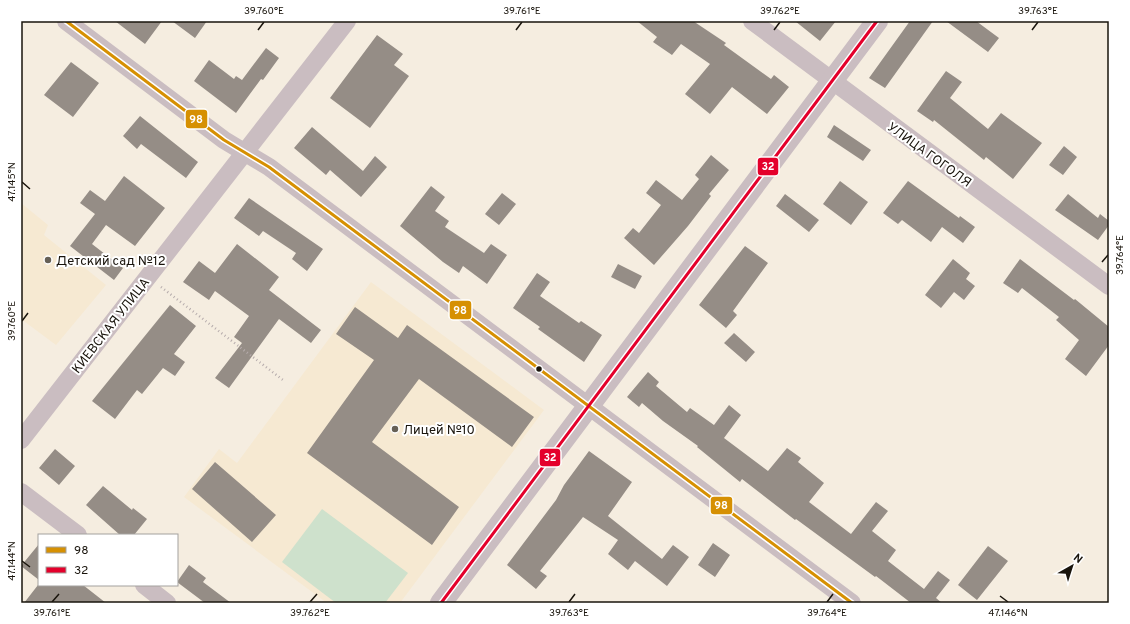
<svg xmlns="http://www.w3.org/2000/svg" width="1130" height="624" font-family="Overpass,sans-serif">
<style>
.built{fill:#f6e9d2}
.green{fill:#cee1cc}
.building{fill:#958d86}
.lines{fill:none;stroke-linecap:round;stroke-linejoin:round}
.path{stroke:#b6acac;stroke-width:2.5;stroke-dasharray:1 3;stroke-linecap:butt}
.minor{stroke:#cabdc1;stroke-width:18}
.tertiary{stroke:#cabdc1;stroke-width:22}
.bus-1-casing{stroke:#fff;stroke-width:6}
.bus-2-casing{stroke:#fff;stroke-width:6}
.bus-1{stroke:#d69002;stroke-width:3}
.bus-2{stroke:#e4002b;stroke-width:3}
.ticks{fill:none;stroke:#19140c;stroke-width:1.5}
.poi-dot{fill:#666056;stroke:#fff;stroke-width:1.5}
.bus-dot{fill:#19140c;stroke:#fff;stroke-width:1.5}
.labels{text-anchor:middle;stroke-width:4;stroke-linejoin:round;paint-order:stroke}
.street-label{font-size:13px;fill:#19140c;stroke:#fff}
.poi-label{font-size:13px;fill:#19140c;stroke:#fff;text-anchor:start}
.line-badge{stroke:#fff;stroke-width:1.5}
.badge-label{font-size:11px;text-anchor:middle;font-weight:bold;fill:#fff}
.neatline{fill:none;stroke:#19140c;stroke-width:1.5}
.ticks-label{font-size:10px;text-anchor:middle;fill:#19140c}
</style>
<rect width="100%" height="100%" fill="#f5ede0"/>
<path class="built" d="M21 203 48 225 44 235 106 285 56 345 21 319Z
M371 282 544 410 400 603H327L184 497 219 449 237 463Z"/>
<path class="green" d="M322 509 408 573 385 603H336L282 562Z"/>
<path class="building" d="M115 21H162L145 44Z
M172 21H207L195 38Z
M637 21H693L726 43 724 45 771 79 774 75 789 87 767 114 732 87 710 114 685 94 710 64 681 44 672 55 653 42 657 37Z
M795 21H836L820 41Z
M910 21H933L885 88 869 78Z
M946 21H976L999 38 988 52Z
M377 35 403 54 394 65 409 76 370 128 330 98Z
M266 48 279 58 263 80 261 79 236 113 194 81 209 60 234 79 236 76 242 80Z
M71 62 99 83 73 117 44 95Z
M946 71 962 82 950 98 988 129 1001 113 1042 143 1013 179 986 157 984 160 934 120 933 122 917 111Z
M140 116 198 162 186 178 141 144 137 149 123 136Z
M834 125 871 150 863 161 827 137Z
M312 127 363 171 375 156 387 167 361 197 330 170 326 175 294 148Z
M1064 146 1077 157 1063 175 1049 165Z
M711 155 729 170 709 194 711 196 688 226 654 265 624 238 633 228 639 233 661 205 646 193 656 180 682 200 699 179 695 175Z
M124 176 165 208 135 246 106 225 92 244 123 268 114 280 70 246 95 214 80 203 90 190 105 201Z
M840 181 868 202 851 225 823 204Z
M908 181 959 218 960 216 975 227 963 243 942 227 931 242 902 220 898 224 883 213Z
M431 186 445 197 435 211 449 221 445 227 484 253 491 244 507 255 487 284 463 266 459 273 443 262 400 226Z
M502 193 516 204 499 225 485 214Z
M785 194 819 220 809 232 776 206Z
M1068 194 1098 218 1100 214 1109 221V225L1098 240 1055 210Z
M249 198 323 249 307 271 292 259 296 253 263 231 259 236 234 218Z
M237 244 279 277 269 290 321 330 311 343 279 319 229 388 215 378 242 343 234 337 249 316 215 291 209 300 183 282 199 261 215 273Z
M745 246 768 263 733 311 737 315 726 328 699 305Z
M953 259 970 273 966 279 975 286 964 300 954 292 941 308 925 295Z
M1020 259 1074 300 1075 299 1109 327V345L1086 376 1065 359 1079 340 1056 320 1059 317 1022 288 1018 293 1003 283Z
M618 264 642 276 635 289 611 277Z
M537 273 550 282 540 296 579 323 581 321 602 335 584 362 538 329 540 327 513 308Z
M170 305 196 326 174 354 185 362 175 376 163 368 142 394 137 390 115 419 92 401Z
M355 307 398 338 407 325 534 417 512 447 419 379 372 442 459 507 432 545 307 453 374 360 336 334Z
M734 333 755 352 746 362 724 343Z
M648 372 659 382 656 386 687 412 690 408 714 425 729 405 741 415 724 438 768 471 787 448 801 458 798 462 824 483 809 502 851 534 876 502 888 511 872 531 896 550 888 561 924 589 938 571 950 580 936 598 942 603H911L876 576 875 577 796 519 795 520 742 479 740 482 697 447 698 446 663 421 642 403 639 407 627 397Z
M55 449 75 466 59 485 39 468Z
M589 451 632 482 608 516 662 559 673 545 689 557 667 586 635 561 628 570 608 554 618 540 583 517 540 571 547 576 536 589 507 565 556 500 564 485Z
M215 462 276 515 252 542 192 489Z
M103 486 132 510 133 508 147 519 134 535H120L86 505Z
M713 543 730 555 715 577 698 565Z
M39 544V580L21 566Z
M988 546 1008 561 977 600 958 585Z
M189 565 206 578 203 582 231 603H205L177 582Z
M38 585H83L106 603H24Z"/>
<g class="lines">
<path class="path" d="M161 287 283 380"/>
<path class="minor" d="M66 21 224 140 269 167 852 603
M752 21 1109 286
M21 440 347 21
M21 492 78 535
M144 585 167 603"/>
<path class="tertiary" d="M441 603 877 21"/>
<defs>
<path id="bus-1" d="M66 21 224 140 269 167 852 603"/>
<path id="bus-2" d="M441 603 877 21"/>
</defs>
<use href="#bus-1" class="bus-1-casing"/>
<use href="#bus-2" class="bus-2-casing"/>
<use href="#bus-1" class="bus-1"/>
<use href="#bus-2" class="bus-2"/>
</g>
<path class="ticks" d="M258 30 264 22M516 30 522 22M774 30 780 22M1032 30 1038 22M22 182 30 189M1102 262 1108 255M22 321 28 313M22 561 30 567M1000 596 1008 602M52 602 59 594M310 602 317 594M569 602 575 594M827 602 833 594"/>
<g class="poi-dot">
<circle cx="48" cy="260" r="4"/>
<circle cx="395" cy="429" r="4"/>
</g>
<circle class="bus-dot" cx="539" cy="369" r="3.5"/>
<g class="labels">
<g class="street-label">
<text transform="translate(930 154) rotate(36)" y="5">УЛИЦА ГОГОЛЯ</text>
<text transform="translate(110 325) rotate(-52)" y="5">КИЕВСКАЯ УЛИЦА</text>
</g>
<g class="poi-label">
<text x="56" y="265">Детский сад №12</text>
<text x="403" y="434">Лицей №10</text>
</g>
</g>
<g class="line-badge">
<rect x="185" y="109" width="23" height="20" rx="4" fill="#d69002"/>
<rect x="757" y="157" width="22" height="19" rx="4" fill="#e4002b"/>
<rect x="449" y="300" width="23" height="20" rx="4" fill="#d69002"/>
<rect x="539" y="448" width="22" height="19" rx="4" fill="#e4002b"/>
<rect x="710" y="496" width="23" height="19" rx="4" fill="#d69002"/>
</g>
<g class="badge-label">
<text x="196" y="123">98</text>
<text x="768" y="170">32</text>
<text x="460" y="314">98</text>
<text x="550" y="461">32</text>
<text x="721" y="509">98</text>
</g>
<rect width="1130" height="624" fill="none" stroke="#ffffff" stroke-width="44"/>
<rect x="38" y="534" width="140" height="52" fill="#ffffff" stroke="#a3a19e"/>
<rect x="46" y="547" width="20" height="6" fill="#d69002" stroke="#a3a19e"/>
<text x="74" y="554" font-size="12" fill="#19140c">98</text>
<rect x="46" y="567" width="20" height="6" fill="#e4002b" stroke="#a3a19e"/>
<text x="74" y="574" font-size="12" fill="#19140c">32</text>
<g transform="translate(1072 566) rotate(39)" stroke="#ffffff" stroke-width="3" paint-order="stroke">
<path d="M0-3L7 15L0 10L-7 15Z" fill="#19140c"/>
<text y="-6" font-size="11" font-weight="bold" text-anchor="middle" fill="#19140c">N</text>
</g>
<rect x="22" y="22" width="1086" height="580" class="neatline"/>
<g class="ticks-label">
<text x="264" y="14">39.760°E</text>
<text x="522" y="14">39.761°E</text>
<text x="780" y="14">39.762°E</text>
<text x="1038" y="14">39.763°E</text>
<text transform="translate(11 182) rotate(-90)" y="4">47.145°N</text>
<text transform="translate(1119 255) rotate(-90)" y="4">39.764°E</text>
<text transform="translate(11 321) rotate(-90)" y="4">39.760°E</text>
<text transform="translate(11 561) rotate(-90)" y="4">47.144°N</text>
<text x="52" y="616">39.761°E</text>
<text x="310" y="616">39.762°E</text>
<text x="569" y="616">39.763°E</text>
<text x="827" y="616">39.764°E</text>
<text x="1008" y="616">47.146°N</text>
</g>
</svg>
